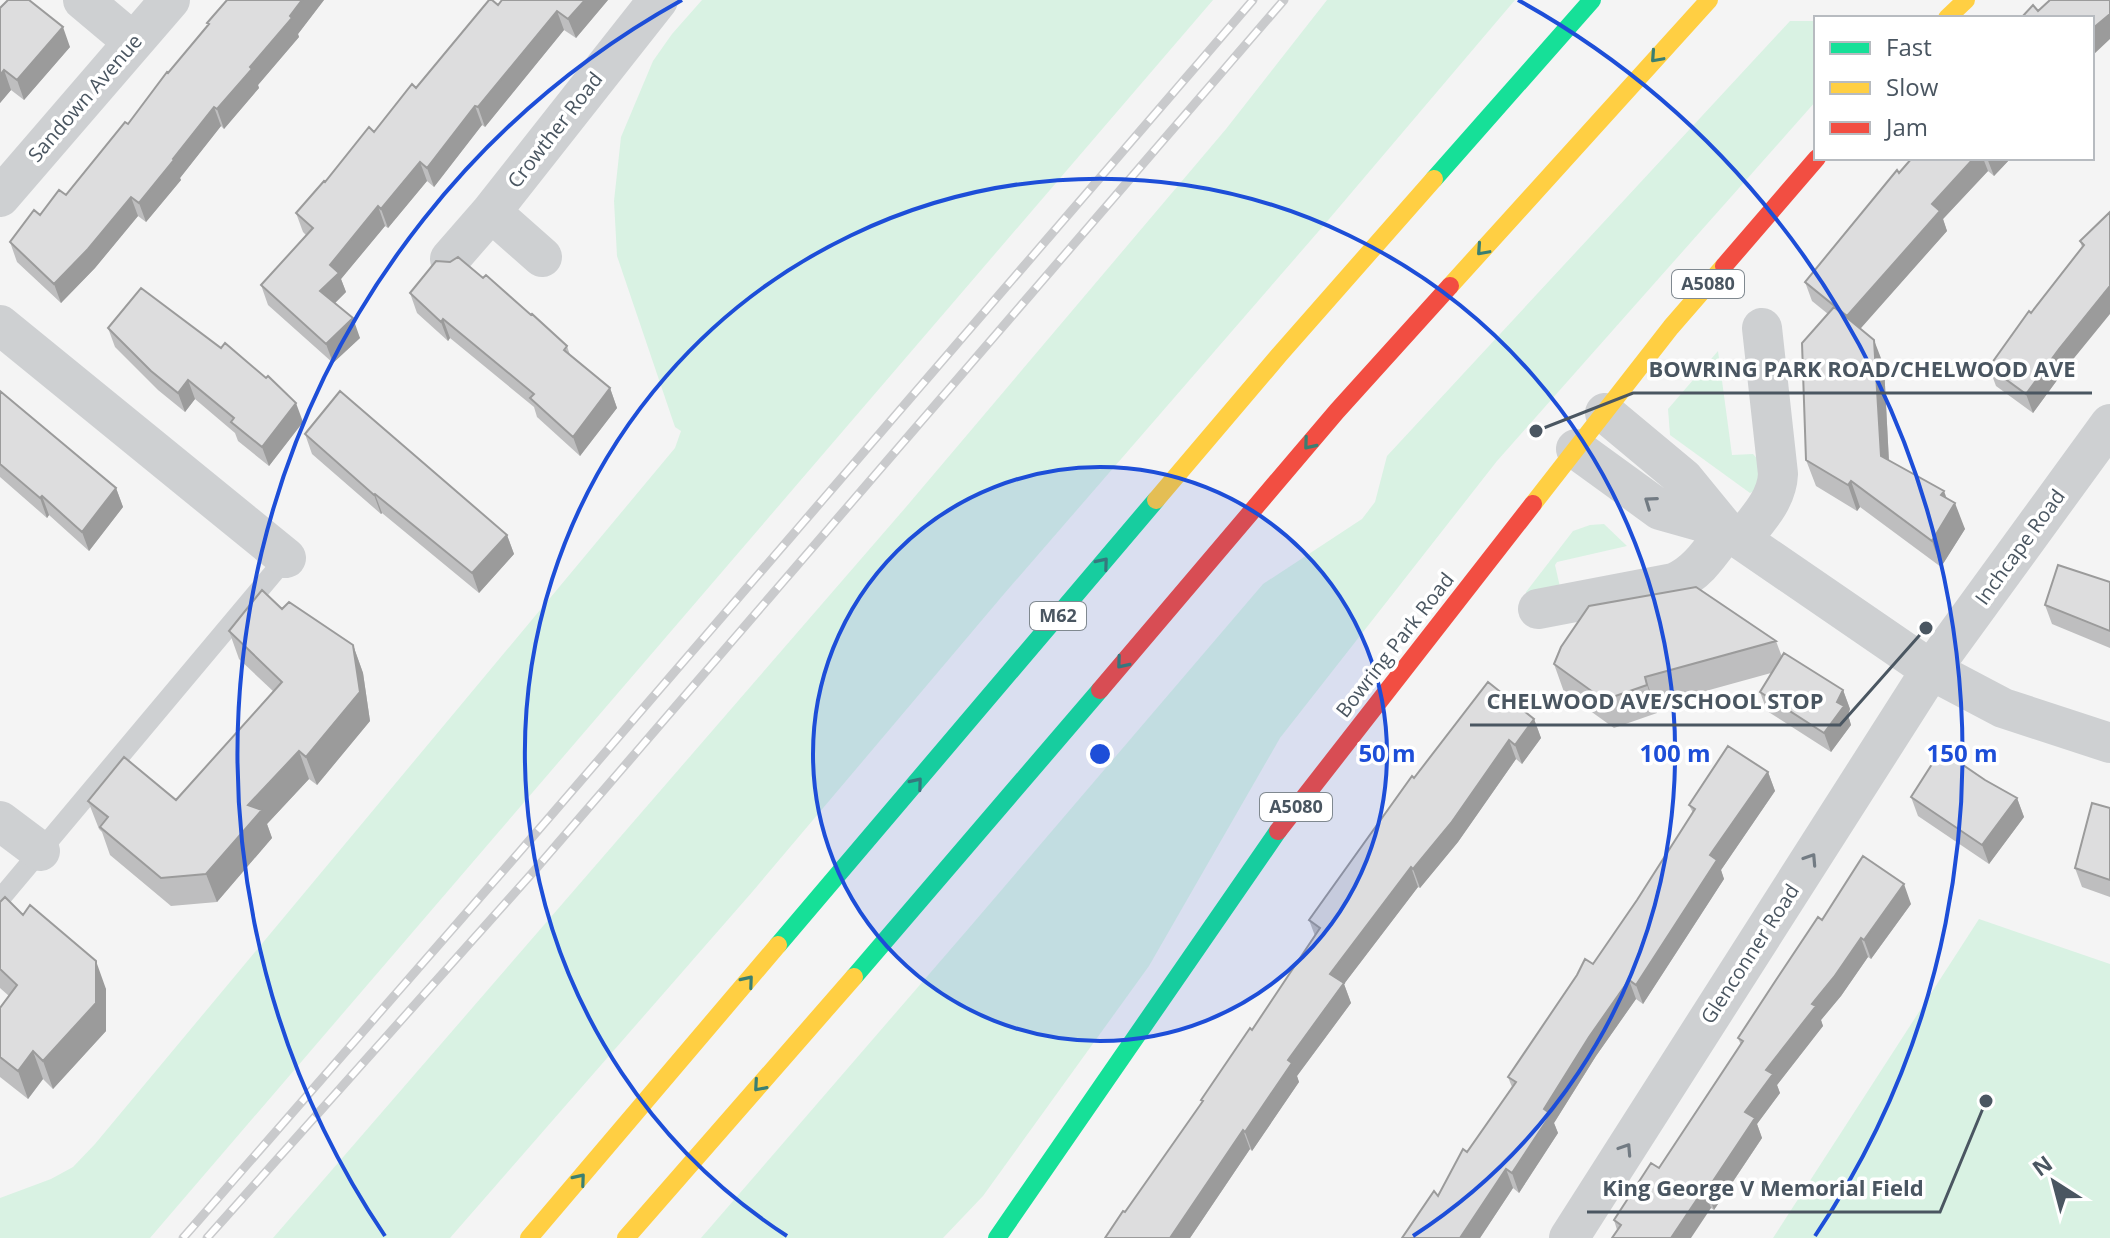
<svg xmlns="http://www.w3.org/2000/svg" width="2110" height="1238" font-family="'Open Sans',sans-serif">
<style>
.green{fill:#d9f2e3}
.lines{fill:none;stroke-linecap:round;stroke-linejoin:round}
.lane{stroke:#ced0d2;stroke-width:20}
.street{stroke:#ced0d2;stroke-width:40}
.fast{stroke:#16e098;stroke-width:18}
.slow{stroke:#ffcf43;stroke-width:18}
.jam{stroke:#f24e42;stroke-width:18}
.rail-casing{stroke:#c9cacc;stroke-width:9}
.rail{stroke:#fff;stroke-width:6;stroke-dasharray:18;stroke-linecap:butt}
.wall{fill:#bebebf}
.shaded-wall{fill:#9b9b9b}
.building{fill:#ddddde;stroke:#9b9b9b;stroke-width:2}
.oneway{stroke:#3a7f72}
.oneway2{stroke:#727b83}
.ring{fill:none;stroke:#1d4ed8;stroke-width:4}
.labels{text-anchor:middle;stroke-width:7;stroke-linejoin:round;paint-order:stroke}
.shield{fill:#fff;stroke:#808990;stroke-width:2}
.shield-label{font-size:18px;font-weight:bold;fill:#4a5661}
.street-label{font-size:20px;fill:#4a5661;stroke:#fff}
.centre{fill:#1d4ed8;stroke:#fff;stroke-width:4}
.ring-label{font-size:24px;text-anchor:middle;font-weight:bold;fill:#1d4ed8;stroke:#fff;stroke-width:7;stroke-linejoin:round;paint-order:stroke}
.leader{fill:none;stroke:#4a5661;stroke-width:3}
.callout-dot{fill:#4a5661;stroke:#fff;stroke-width:3}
.callout-label{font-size:22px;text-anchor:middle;font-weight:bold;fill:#4a5661;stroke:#fff;stroke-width:7;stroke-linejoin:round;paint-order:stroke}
</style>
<rect width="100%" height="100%" fill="#f4f4f4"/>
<path class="green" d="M702 0H1213L150 1238H0V1198L51 1179 73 1167 95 1144 675 448 681 431 675 427 617 256 614 201 621 137 653 61 672 34Z
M1327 0H1515L1324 225 1004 594 753 891 450 1238H273L906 507 1226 129Z
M1790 21H1816V101L1497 461 1280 738 1149 966 983 1196 943 1238H701L969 928 1263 584 1362 519 1375 502 1387 456Z
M1718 351 1732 455 1753 454 1763 465 1757 489 1750 493 1670 435 1668 409Z
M1604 524 1627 546 1557 562 1555 565 1560 587 1527 596 1526 592 1573 531 1590 525Z
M1979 919 2110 964V1238H1773Z"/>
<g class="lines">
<path class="lane" d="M0 899 286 558"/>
<path class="street" d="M83 0 133 42
M0 197 170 0
M491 212 542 257
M450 259 491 212 658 0
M0 325 286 558
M1605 413 1683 478 1724 528 1931 670 2003 708 2110 743
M1576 449 1660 510 1724 528
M1741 540C1757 520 1777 500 1778 474L1762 328
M1538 609 1674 583C1698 573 1711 551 1727 530
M0 821 40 851
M1569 1238 1931 670 2110 424"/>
<path class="fast" d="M1434 179 1592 0
M778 945 1156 500
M854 977 1100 690
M997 1238 1278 831"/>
<path class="slow" d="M1947 18 1966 0
M1450 286 1709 0
M1156 500 1280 354 1434 179
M1533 504 1671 327 1724 266
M529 1238 778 945
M626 1238 854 977"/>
<path class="jam" d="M1724 266 1817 158
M1100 690 1337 411 1450 286
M1278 831 1533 504"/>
<defs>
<path id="rail" d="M183 1238 516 856 1253 0
M207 1238 534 871 1284 0"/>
</defs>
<use href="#rail" class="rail-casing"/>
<use href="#rail" class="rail"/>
</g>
<path class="wall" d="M227 0H324L298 34 299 37 258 85 259 88 224 129 221 126 180 178 181 180 146 222 138 216 95 268 61 303 17 262 10 242 40 215 66 195 128 124 208 25 207 23Z
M502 0H608L576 38 564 30 485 127 482 125 434 187 427 181 388 228 385 226 341 279 346 292 335 303 360 338 333 363 268 305 261 285 306 235 303 232 296 213Z
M0 8 70 47 24 100 11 90 0 103Z
M1912 158H2011L1994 176 1988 171 1943 219 1947 231 1860 328 1884 366 1889 461 1946 498 1965 529 1941 567 1860 507 1857 511 1816 486 1806 460 1828 314 1812 301 1805 282Z
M2110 212 2066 368 2033 413 1996 386 1989 367 2082 247 2080 241Z
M410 293 567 346 570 355 610 388 617 408 580 456 537 417 534 407 450 338 448 341 417 313Z
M108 328 303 422 269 466 238 441 235 433 195 399 185 412 158 390 115 347Z
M0 391 116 488 123 507 89 551 49 515 47 518 0 477Z
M305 434 507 535 514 554 479 593 382 513 381 514 312 454Z
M2110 582V648L2052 624 2045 605Z
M282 609 353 645 363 673 370 721 317 785 309 779 267 824 272 838 217 902 171 906 110 855 102 832 99 829 88 801 176 800 274 692 239 659 229 631Z
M1776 641 1782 657 1843 690 1850 709 1848 715 1851 725 1831 752 1767 711 1760 692 1771 673 1655 705 1657 713 1614 728 1564 692 1554 664Z
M1534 719 1541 738 1522 764 1516 759 1458 842 1420 888 1418 887 1344 984 1351 1003 1297 1076 1299 1082 1252 1151 1250 1149 1190 1238H1105L1125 1212 1202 1103 1201 1100 1252 1030 1315 936 1309 920 1414 778Z
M1768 772 1775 791 1721 870 1724 879 1643 1004 1636 999 1596 1056 1554 1123 1558 1133 1519 1193 1513 1188 1480 1238H1402L1438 1196 1512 1087 1508 1077 1593 964 1637 900 1693 813 1689 805Z
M1985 780 2017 798 2024 817 1989 864 1918 816 1911 797Z
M2110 808V897L2082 887 2075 868Z
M0 902 23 915 106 989V1031L53 1089 43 1079 28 1099 0 1077V1008L9 996 0 988Z
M1911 904 1871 959 1868 957 1841 996 1821 1020 1823 1026 1777 1085 1780 1093 1757 1124 1762 1138 1714 1210 1711 1208 1617 1230 1614 1220 1659 1168 1741 1045 1738 1038 1822 920Z"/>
<path class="shaded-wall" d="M302 0H324L298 34 299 37 258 85 259 88 224 129 217 109Z
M585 0H608L576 38 568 19Z
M557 11 564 30 485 127 478 107Z
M2110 14V39L2092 56V29Z
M63 27 70 47 24 100 17 80Z
M4 70 11 90 0 103V75Z
M475 106 482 125 434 187 427 168Z
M214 107 221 126 180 178 181 180 146 222 139 203Z
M1974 158H1983L1988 171 1943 219 1947 231 1854 336 1847 316 1932 204Z
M1987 158H2011L1994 176Z
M420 162 427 181 388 228 381 209Z
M131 197 138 216 95 268 61 303 54 284Z
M378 206 385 226 341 279 346 292 327 311 320 291 330 265Z
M2110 286V314L2066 368 2033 413 2026 394 2059 349Z
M353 318 360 338 333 363 326 344Z
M443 319 450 338 448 341 441 322Z
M1874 340 1884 366 1890 482 1881 456Z
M188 380 195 399 185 412 178 393Z
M610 388 617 408 580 456 573 437Z
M296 403 303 422 269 466 262 447Z
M1851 481 1860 507 1857 511 1848 485Z
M116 488 123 507 89 551 82 532Z
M1944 491 1951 510 1955 503 1965 529 1941 567 1932 541 1941 495Z
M375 494 382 513 381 514 374 495Z
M42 496 49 515 47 518 40 498Z
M507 535 514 554 479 593 472 573Z
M353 645 363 673 370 721 317 785 306 757Z
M1645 677 1655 705 1657 713 1647 685Z
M1843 690 1850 709 1848 715 1851 725 1831 752 1824 733Z
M1534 719 1541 738 1522 764 1515 745Z
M1509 740 1516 759 1458 842 1420 888 1413 869Z
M299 751 309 779 267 824 272 838 217 902 206 874 248 805Z
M1768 772 1775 791 1721 870 1724 879 1643 1004 1636 985 1710 855Z
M2017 798 2024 817 1989 864 1982 845Z
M1411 867 1418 887 1344 984 1351 1003 1297 1076 1299 1082 1252 1151 1245 1132 1330 974Z
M1904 884 1911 904 1871 959 1864 940Z
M1861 938 1868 957 1841 996 1821 1020 1823 1026 1777 1085 1780 1093 1757 1124 1762 1138 1714 1210 1707 1190 1766 1070 1812 1004Z
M96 961 106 989V1031L53 1089 43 1061Z
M1629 980 1636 999 1596 1056 1554 1123 1558 1133 1519 1193 1512 1173 1544 1109 1589 1037Z
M33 1051 43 1079 28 1099 18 1071Z
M1243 1130 1250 1149 1190 1238H1170Z
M1506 1169 1513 1188 1480 1238H1460Z
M1704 1189 1711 1208 1691 1238H1671Z"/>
<path class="building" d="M8 0H29L63 27 17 80 4 70 0 75V8Z
M227 0H302L290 16 292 18 250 67 252 69 217 109 214 107 173 159 174 160 139 203 131 197 88 249 54 284 10 242 34 210 40 215 59 190 66 195 125 122 128 124 167 72 168 73 209 24 207 23Z
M489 0H492L498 5 502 0H585L568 19 557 11 478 107 475 106 427 168 420 162 381 209 378 206 330 265 339 273 320 291 353 318 326 344 261 285 313 228 296 213 324 181 325 182 369 127 374 132 412 84 416 88Z
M2050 0H2110V14L2092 29V18H2021L2033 5 2038 11Z
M1912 158H1974L1932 204 1940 211 1847 316 1805 282 1897 170 1899 173Z
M2110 212V286L2059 349 2026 394 1989 367 2029 311 2031 313 2084 245 2080 241Z
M458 257 483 278 486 275 531 315 532 314 567 346 564 350 610 388 573 437 530 398 534 394 443 319 441 322 410 293 436 261 450 262Z
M141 288 221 348 225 343 266 378 268 376 296 403 262 447 231 422 234 418 188 380 178 393 151 371 108 328Z
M1834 307 1874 340 1881 456 1944 491 1941 495 1955 503 1932 541 1851 481 1848 485 1806 460 1802 343Z
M0 391 116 488 82 532 42 496 40 498 0 464Z
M340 391 507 535 472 573 375 494 374 495 305 434Z
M2058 565 2110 582V631L2045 605Z
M1696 587 1776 641 1645 677 1647 685 1604 700 1554 664 1561 647 1589 606Z
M262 590 282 609 289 602 353 645 360 692 306 757 299 751 248 805 262 810 206 874 161 878 100 827 108 817 88 801 124 757 176 800 282 682 229 631Z
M1784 653 1843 690 1837 702 1844 706 1824 733 1760 692Z
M1488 682 1534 719 1515 745 1509 740 1451 823 1413 869 1411 867 1330 974 1344 983 1288 1060 1292 1063 1245 1132 1243 1130 1170 1238H1105L1123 1211 1125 1212 1203 1101 1201 1100 1250 1028 1252 1030 1320 928 1309 920 1412 776 1414 778Z
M1728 746 1768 772 1710 855 1717 860 1636 985 1629 980 1589 1037 1544 1109 1551 1114 1512 1173 1506 1169 1460 1238H1402L1434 1191 1438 1196 1463 1149 1467 1152 1516 1082 1508 1077 1577 975 1585 959 1593 964 1637 900 1695 809 1689 805Z
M1941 750 1985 780 2017 798 1982 845 1911 797Z
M2092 803 2110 808V880L2075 868Z
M1863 856 1904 884 1864 940 1861 938 1834 977 1812 1004 1816 1006 1766 1070 1773 1074 1745 1112 1755 1118 1707 1190 1704 1189 1671 1238H1612L1621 1225 1614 1220 1651 1163 1659 1168 1743 1041 1738 1038 1776 980 1818 917 1822 920Z
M5 897 23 915 30 905 96 961V1003L43 1061 33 1051 18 1071 0 1057V1008L17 985 0 969V902Z"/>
<defs><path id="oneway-chevron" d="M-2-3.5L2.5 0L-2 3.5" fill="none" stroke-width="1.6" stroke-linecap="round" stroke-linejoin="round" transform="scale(2)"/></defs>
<g class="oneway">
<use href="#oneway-chevron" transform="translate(1656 57) rotate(132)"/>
<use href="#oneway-chevron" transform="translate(1482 250) rotate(132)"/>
<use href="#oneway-chevron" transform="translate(1309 444) rotate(130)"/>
<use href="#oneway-chevron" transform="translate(1103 563) rotate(-50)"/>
<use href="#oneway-chevron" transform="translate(1122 663) rotate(130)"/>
<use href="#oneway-chevron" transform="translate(917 783) rotate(-50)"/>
<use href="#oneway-chevron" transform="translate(748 981) rotate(-50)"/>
<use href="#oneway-chevron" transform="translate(759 1086) rotate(131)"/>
<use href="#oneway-chevron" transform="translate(580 1179) rotate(-50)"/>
</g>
<g class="oneway2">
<use href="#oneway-chevron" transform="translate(1650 502) rotate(-145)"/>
<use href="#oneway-chevron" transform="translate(1811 859) rotate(-57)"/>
<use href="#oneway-chevron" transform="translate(1626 1149) rotate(-57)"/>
</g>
<circle cx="1100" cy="754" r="287" fill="#1d4ed8" fill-opacity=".12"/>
<g class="ring">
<circle cx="1100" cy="754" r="287"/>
<path d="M787 1236A575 575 0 1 1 1413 1236"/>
<path d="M385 1236A862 862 0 0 1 682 0M1518 0A862 862 0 0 1 1815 1236"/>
</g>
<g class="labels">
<g class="shield">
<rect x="1672" y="270" width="72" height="28" rx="6"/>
<rect x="1030" y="602" width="56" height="28" rx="6"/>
<rect x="1260" y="793" width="72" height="28" rx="6"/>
</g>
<g class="shield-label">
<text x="1708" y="290">A5080</text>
<text x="1058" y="622">M62</text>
<text x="1296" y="813">A5080</text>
</g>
<g class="street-label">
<text transform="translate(85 98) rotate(-49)" y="7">Sandown Avenue</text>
<text transform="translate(555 130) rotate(-52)" y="7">Crowther Road</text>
<text transform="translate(2020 547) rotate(-54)" y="7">Inchcape Road</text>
<text transform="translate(1395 645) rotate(-52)" y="7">Bowring Park Road</text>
<text transform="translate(1750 954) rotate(-57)" y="7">Glenconner Road</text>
</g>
</g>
<circle cx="1100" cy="754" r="12" class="centre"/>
<g class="ring-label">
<text x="1387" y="762">50 m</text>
<text x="1675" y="762">100 m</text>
<text x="1962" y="762">150 m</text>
</g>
<path class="leader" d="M1536 431L1633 393H2092M1926 628L1840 725H1470M1986 1101L1940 1212H1587"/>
<g class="callout-dot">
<circle cx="1536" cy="431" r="8"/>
<circle cx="1926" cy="628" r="8"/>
<circle cx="1986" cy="1101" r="8"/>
</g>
<g class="callout-label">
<text x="1862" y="377">BOWRING PARK ROAD/CHELWOOD AVE</text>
<text x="1655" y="709">CHELWOOD AVE/SCHOOL STOP</text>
<text x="1763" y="1196">King George V Memorial Field</text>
</g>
<rect x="1814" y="16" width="280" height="144" fill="#ffffff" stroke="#b7bbc0" stroke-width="2"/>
<rect x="1830" y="42" width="40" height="12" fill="#16e098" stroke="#b7bbc0" stroke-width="2"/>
<text x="1886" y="56" font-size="24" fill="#4a5661">Fast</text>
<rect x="1830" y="82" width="40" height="12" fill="#ffcf43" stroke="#b7bbc0" stroke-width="2"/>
<text x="1886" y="96" font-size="24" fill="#4a5661">Slow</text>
<rect x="1830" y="122" width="40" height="12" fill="#f24e42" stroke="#b7bbc0" stroke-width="2"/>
<text x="1886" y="136" font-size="24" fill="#4a5661">Jam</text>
<g transform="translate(2054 1182) rotate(324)" stroke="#ffffff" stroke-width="6" paint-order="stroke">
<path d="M0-6L14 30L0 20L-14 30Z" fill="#4a5661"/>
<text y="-12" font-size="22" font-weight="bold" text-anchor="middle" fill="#4a5661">N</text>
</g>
</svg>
